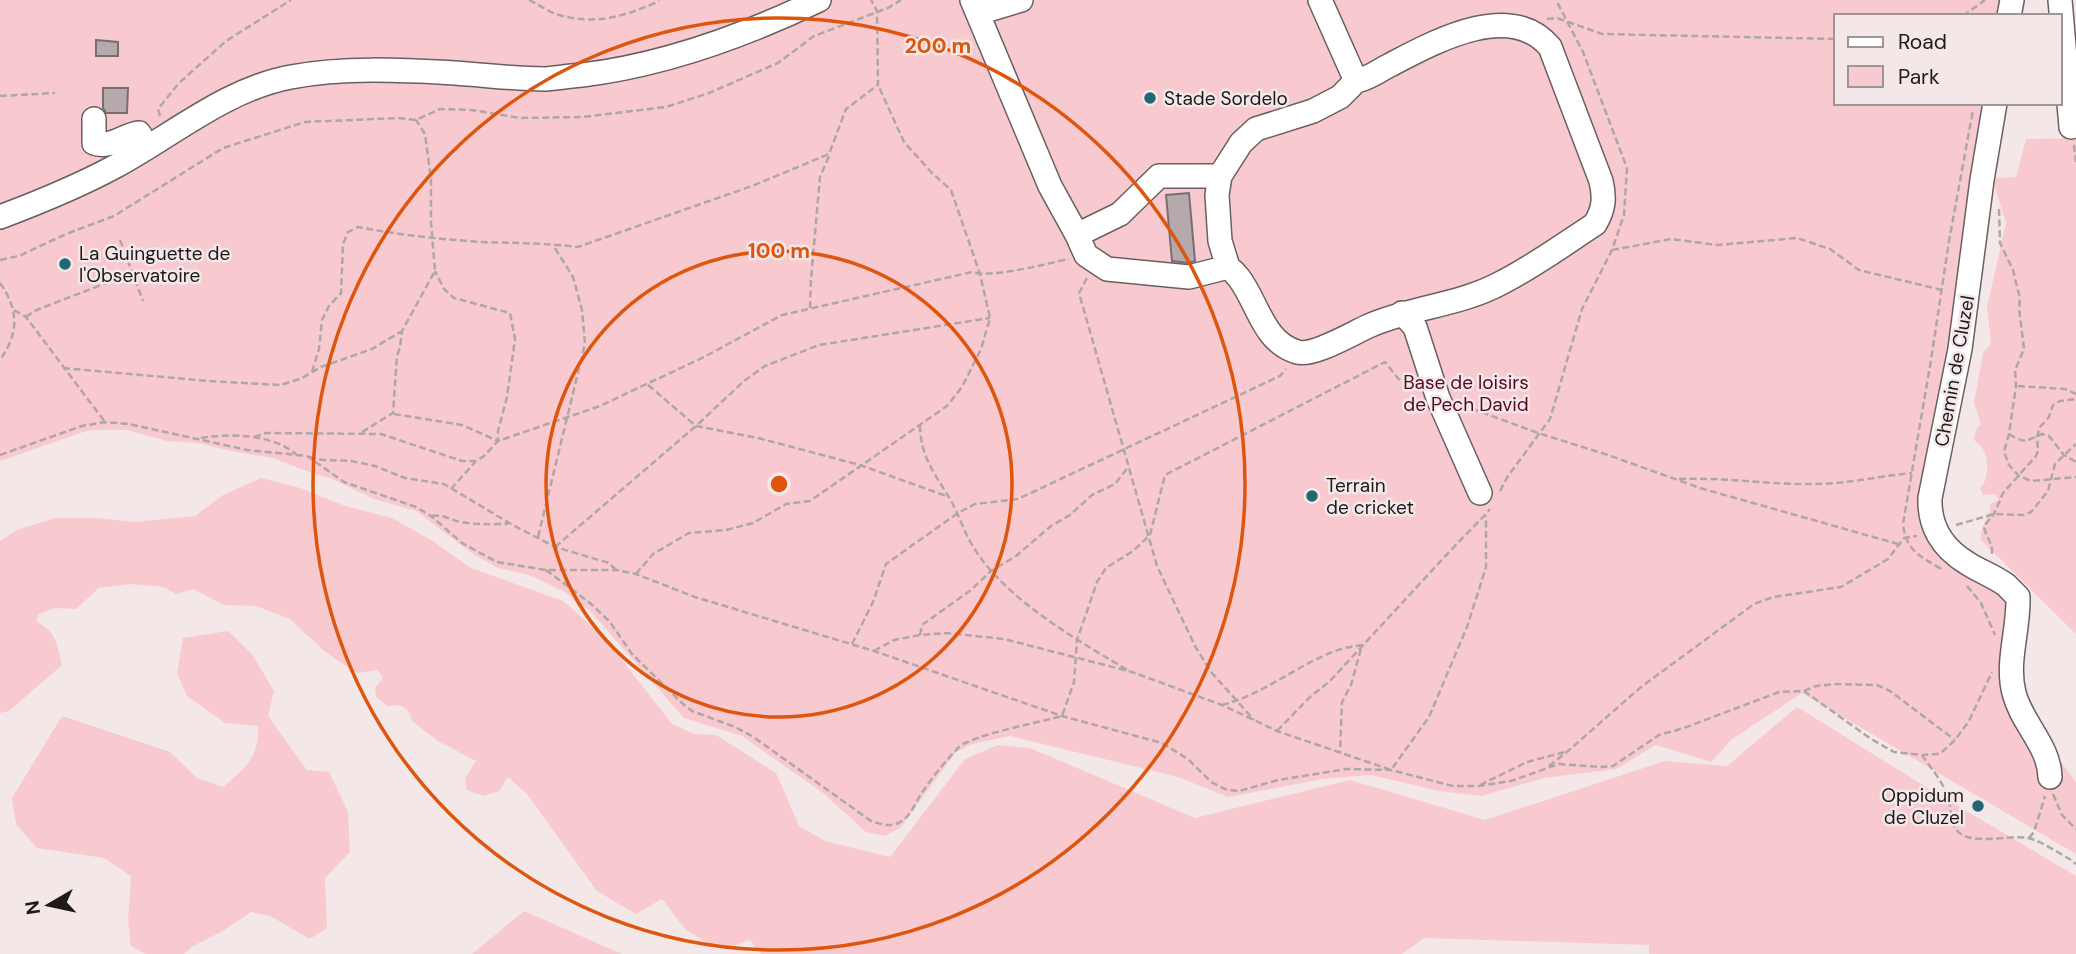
<svg xmlns="http://www.w3.org/2000/svg" width="2076" height="954" font-family="'DM Sans',sans-serif">
<style>
.green{fill:#f8cad0}
.building{fill:#b5a9ab;stroke:#796e6f;stroke-width:2}
.lines{fill:none;stroke-linecap:round;stroke-linejoin:round}
.minor-casing{stroke:#6a5f60;stroke-width:26}
.path{stroke:#afa6a6;stroke-width:2.5;stroke-dasharray:7 3.5;stroke-linecap:butt}
.minor{stroke:#fff;stroke-width:23}
.ring{fill:none;stroke:#de560d;stroke-width:3.5}
.poi-dot{fill:#1f6874;stroke:#f3e7e8;stroke-width:2.5}
.labels{text-anchor:middle;stroke-width:5;stroke-linejoin:round;paint-order:stroke}
.poi-label{font-size:19px;fill:#1e1a1a;stroke:#f3e7e8;text-anchor:start}
.street-label{font-size:19px;fill:#1e1a1a;stroke:#f3e7e8}
.park-label{font-size:19px;fill:#560621;stroke:#f3e7e8}
.centre{fill:#de560d;stroke:#f3e7e8;stroke-width:3.5}
.ring-label{font-size:21px;text-anchor:middle;font-weight:bold;fill:#de560d;stroke:#f3e7e8;stroke-width:5;stroke-linejoin:round;paint-order:stroke}
</style>
<rect width="100%" height="100%" fill="#f3e7e8"/>
<path class="green" d="M0 0H2006L2004 16H1836V103H1989L1925 527 2022 607 2015 654 2028 718 2076 782V854L1802 693 1732 739 1711 762 1656 745 1616 769 1544 778 1481 796 1439 791 1371 775 1323 779 1228 797 1178 777 1010 736 972 744 955 753 900 828 885 836 866 832 823 793 742 736 684 718 590 611 563 591 529 575 498 568 473 554 416 511 374 499 330 478 314 474 273 458 236 452 198 443 167 441 127 430H89L0 461Z
M2076 138V634L1981 540C1979 524 1991 519 1990 504L1999 500 1995 494 1983 495 1980 488C1989 481 1989 458 1983 449 1981 445 1977 443 1974 440L1976 429 1981 424 1974 403 1983 353 1991 344 1987 307 2006 223 1994 184 1997 178 2016 177 2026 139Z
M261 478 300 488 345 506 392 518 431 540 471 568 563 601 604 637 672 724 694 734 716 735 776 773 799 826 825 841 890 857 965 759 998 745 1030 748 1195 818 1350 780 1485 820 1665 761 1727 766 1797 707 1936 793 2076 876V954H1649V945L1424 938 1402 954H761L750 940 732 946 707 943 685 929 662 899 636 914 597 891 527 794 508 777 499 791 483 796 467 790 465 778 476 761 438 741 412 721 407 709 399 705 387 706 376 696 375 688 383 678 378 670 356 673 323 650 290 619 256 606 223 605 194 589 176 594 164 587 130 584 99 588 76 609 54 608 38 615 37 622C57 633 57 644 62 665L9 711 0 713V541L17 530 55 518H96L135 522 195 516 223 495Z
M228 631 252 654 274 691 268 716 307 770 329 772 348 812 350 852 325 878 327 928 310 939 270 916 251 912 223 931 193 946 184 954H145L131 946 128 919 131 876 104 858 37 848 16 824 12 798 62 716 170 752 197 778 223 787C244 769 260 757 258 726L225 723 187 696 177 673 183 638Z
M524 911 622 954H472Z"/>
<path class="building" d="M96 40 118 42V56H96Z
M103 88H128L127 113H106L103 108Z
M1189 193 1195 261 1188 263 1172 261 1166 195Z"/>
<g class="lines">
<defs>
<path id="minor" d="M972 0 1050 186 1077 235 1120 214 1159 176H1220
M2060 0 2071 127
M978 13 1021 0
M2009 16 2012 0
M1995 103 1982 180 1960 349 1930 498C1929 526 1942 548 1967 563 1979 571 1994 576 2006 585 2010 589 2014 593 2018 597 2019 630 2006 662 2014 693 2022 724 2049 745 2050 777
M94 119V143C109 149 124 135 139 133L148 147
M0 217C40 202 79 186 116 166 173 135 226 89 291 77 343 67 401 70 455 73 485 75 515 79 545 79 557 78 570 76 582 75 665 65 744 36 819 0
M1077 235 1086 255 1107 269 1189 277 1228 267 1220 241 1217 195 1220 176 1241 143 1256 129 1313 111 1340 97 1356 81 1320 0
M1228 267C1232 270 1236 274 1239 278 1258 303 1263 342 1297 352 1314 357 1354 332 1371 325 1413 307 1459 305 1499 284 1533 267 1563 245 1595 224 1604 209 1605 198 1601 181L1550 47C1510 0 1436 41 1390 65 1378 71 1369 79 1356 81
M1402 313 1415 327 1438 398 1480 493"/>
</defs>
<use href="#minor" class="minor-casing"/>
<path class="path" d="M529 0C539 5 549 12 559 15 596 25 621 17 655 3L659 0
M1963 16 1985 0
M1547 19 1557 18 1602 34 1836 39
M0 96 55 93
M160 116 158 109 179 83 226 41 291 0
M2074 145 2076 162
M1999 209 2000 243 2013 270 2020 299 2019 308 2024 349 2015 370 2016 386 2009 434 2004 452 2009 465 2019 476 2031 481 2076 477
M120 240 143 301
M1612 250 1671 239 1717 245 1797 238 1830 249 1859 270 1942 290
M0 260 19 256 66 234 114 216 223 148 305 122 398 118 416 120 440 109 472 110 520 118 583 117 666 107 709 93 778 63 814 36 888 8 901 0
M1087 278 1079 293 1157 566 1195 646 1211 672 1254 720
M0 283C19 310 19 333 0 360
M810 308 811 279 820 177 829 156
M14 310 26 317 105 422
M26 317 34 311 132 273
M63 368 208 381 280 385 300 379 321 367 372 349 402 331
M312 372 319 349 322 320 329 306 341 293 343 244 348 232 358 227C398 235 440 239 481 242 513 243 545 243 578 247L752 186 829 154 846 109 878 85 877 11 871 0
M648 385 696 426 758 438 860 465 949 497
M2018 386 2065 389 2076 394
M1462 405 1538 433 1608 455 1700 488 1898 544
M394 414 462 425 498 441V431L507 397 515 339 510 313 454 298 444 289 435 271
M920 425C920 456 935 474 950 499 958 513 963 529 971 543 1001 597 1077 640 1129 671
M362 432 393 413 397 356 400 347 402 331 435 271 431 222V179L425 134 416 120
M2009 434C2025 444 2026 441 2042 434L2049 436 2064 455 2076 462
M254 437 266 433 381 434 462 461H476L484 456 498 441 600 406 704 357 782 315 972 272C995 278 1044 264 1069 259
M201 438C230 433 275 434 298 456
M0 455 82 426 105 422 129 424 247 450 307 456 344 482 416 507 431 516 462 543 497 562 546 570H616L636 574 695 597 874 651 1062 716 1162 743 1188 759 1211 782 1227 790 1239 791 1278 780 1347 769 1391 770 1453 786H1478L1511 781 1559 764 1600 767 1613 766 1659 735 1684 728 1779 692 1804 691 1871 739 1894 752 1922 755 1937 754 1941 753 1955 740 1969 721 1992 672
M309 457 323 460 351 461 375 466 405 478 444 484 511 524 555 547 609 563 616 570
M1679 479C1724 477 1769 485 1815 484 1847 484 1879 476 1912 473
M451 489 476 461
M1500 491 1508 476 1550 419 1582 309 1612 250 1624 215 1627 168 1583 52 1556 0
M432 516C443 514 450 520 461 522 476 525 492 524 508 524
M1956 525 1994 514 2024 515 2031 512 2048 491 2055 464 2076 444
M538 537 585 344 582 310 573 277 553 245
M555 547 696 426 744 381 765 366 819 345 990 318
M1992 554C1993 541 1985 537 1984 526L1994 514 2003 493 2036 456 2038 451 2037 437 2040 427 2049 417 2053 405 2060 401 2076 399
M1941 569C1920 556 1906 551 1903 524L1931 360 1949 241 1973 110
M546 570 590 603 610 622 632 654 683 704 692 711 735 727 752 736 871 821C880 824 889 827 898 823 910 818 914 805 921 794 932 778 945 761 959 747 972 735 1041 722 1062 716L1074 682 1077 640 1097 582 1106 568 1133 551 1150 535 1165 475 1385 362 1401 382 1411 379
M636 574 653 554 689 533 726 530 753 523 786 504 810 501 947 406 962 387 981 349 990 318 980 274 951 190 931 172 904 142 878 85
M1967 586 1981 603 1995 635
M920 635 922 625 971 590 991 571 1016 556 1051 526 1070 515 1092 495 1115 484 1129 466
M852 644 873 602 886 564 958 513 975 504 1018 499 1280 376 1286 369
M874 651 894 640 920 635 947 633 1004 639 1132 672 1222 705 1277 731 1391 770 1429 717 1467 627 1486 567V516
M1804 691 1816 686 1835 684 1877 685 1890 691 1955 740
M1222 705C1265 694 1299 663 1341 649 1348 647 1355 646 1362 645L1351 685 1342 702 1340 753
M1277 731 1310 697 1330 681 1450 551 1486 514 1490 509
M1922 755C1931 768 1942 781 1948 796 1951 806 1950 819 1955 828 1968 848 2008 834 2028 838 2040 840 2060 854 2071 860L2076 864
M1549 766 1568 751 1641 687 1754 604 1773 597 1841 587 1888 559 1904 538 1917 536
M1480 785 1527 762 1565 752
M2053 794 2062 815 2076 829
M2029 838 2034 832 2045 796"/>
<use href="#minor" class="minor"/>
</g>
<g class="ring">
<circle cx="779" cy="484" r="233"/>
<circle cx="779" cy="484" r="466"/>
</g>
<g class="poi-dot">
<circle cx="1150" cy="98" r="7"/>
<circle cx="65" cy="264" r="7"/>
<circle cx="1312" cy="496" r="7"/>
<circle cx="1978" cy="806" r="7"/>
</g>
<g class="labels">
<g class="poi-label">
<text x="1164" y="105">Stade Sordelo</text>
<text x="79" y="260">La Guinguette de<tspan x="79" dy="22">l'Observatoire</tspan></text>
<text x="1326" y="492">Terrain<tspan x="1326" dy="22">de cricket</tspan></text>
<text x="1964" y="802" text-anchor="end">Oppidum<tspan x="1964" dy="22">de Cluzel</tspan></text>
</g>
<g class="street-label">
<text transform="translate(1954 371) rotate(-80)" y="7">Chemin de Cluzel</text>
</g>
<g class="park-label">
<text x="1466" y="389">Base de loisirs<tspan x="1466" dy="22">de Pech David</tspan></text>
</g>
</g>
<circle cx="779" cy="484" r="10" class="centre"/>
<g class="ring-label">
<text x="938" y="53">200 m</text>
<text x="779" y="258">100 m</text>
</g>
<rect x="1834" y="14" width="228" height="91" fill="#f3e7e8" stroke="#9e9596" stroke-width="2"/>
<rect x="1848" y="37" width="35" height="10" fill="#ffffff" stroke="#9e9596" stroke-width="2"/>
<text x="1898" y="49" font-size="21" fill="#1e1a1a">Road</text>
<rect x="1848" y="66" width="35" height="21" fill="#f8cad0" stroke="#9e9596" stroke-width="2"/>
<text x="1898" y="84" font-size="21" fill="#1e1a1a">Park</text>
<g transform="translate(49 905) rotate(261)" stroke="#f3e7e8" stroke-width="5" paint-order="stroke">
<path d="M0-5L12 26L0 18L-12 26Z" fill="#1e1a1a"/>
<text y="-10" font-size="19" font-weight="bold" text-anchor="middle" fill="#1e1a1a">N</text>
</g>
</svg>
